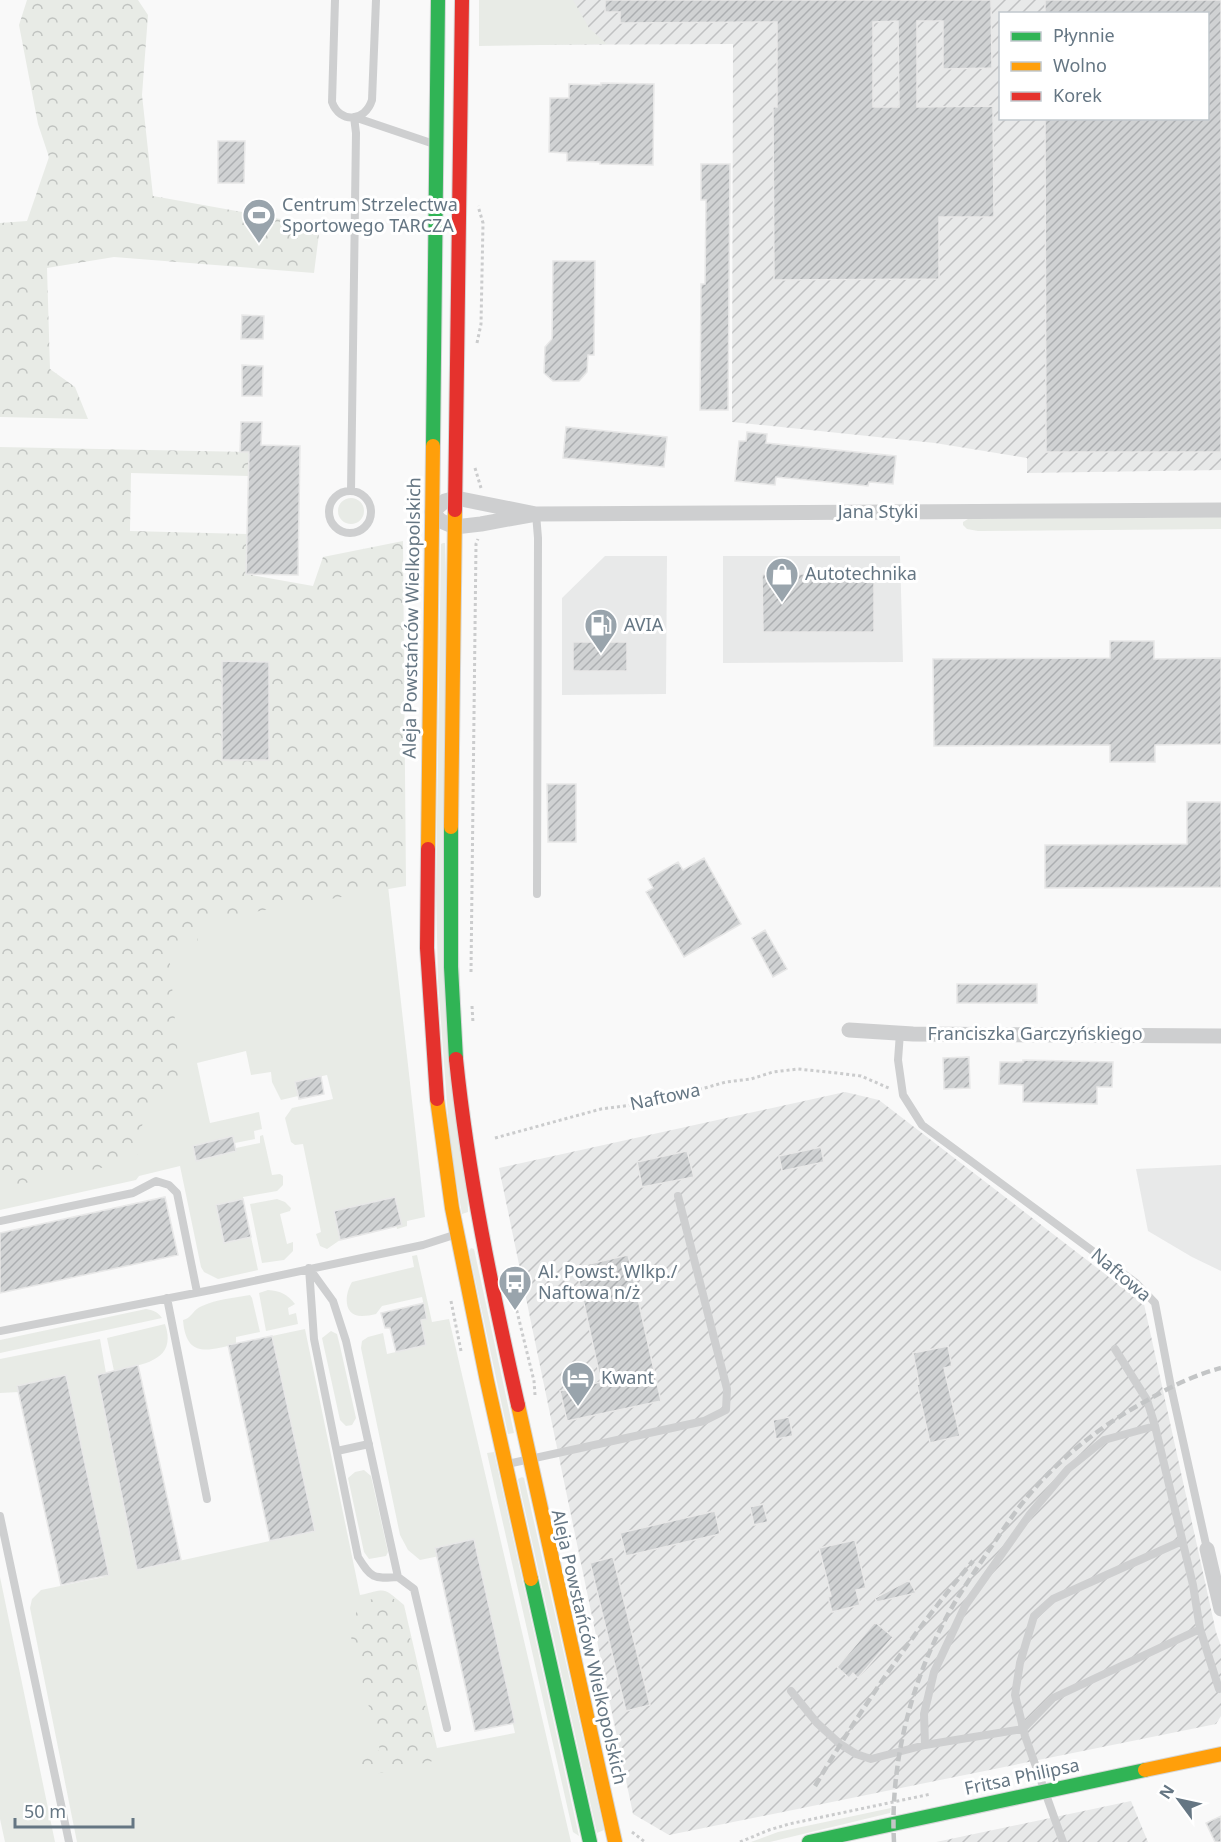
<svg xmlns="http://www.w3.org/2000/svg" width="1221" height="1842" font-family="'Noto Sans',sans-serif">
<style>
.built{fill:#e8e9e9}
.industrial{fill:url(#industrial-furrows);fill-rule:evenodd}
.grass{fill:#e8ebe6}
.forest{fill:url(#forest-crowns)}
.building{fill:url(#building-hatch);stroke:#e8e8e8;stroke-width:1.5;fill-rule:evenodd}
.lines{fill:none;stroke-linecap:round;stroke-linejoin:round}
.fast-casing{stroke:#d5d6d7;stroke-width:16}
.slow-casing{stroke:#d5d6d7;stroke-width:16}
.jam-casing{stroke:#d5d6d7;stroke-width:16}
.path{stroke:#cbcccd;stroke-width:3;stroke-dasharray:3 3;stroke-linecap:butt}
.lane{stroke:#cecfd0;stroke-width:8}
.street{stroke:#cecfd0;stroke-width:15}
.fast{stroke:#30b455;stroke-width:14}
.slow{stroke:#ff9f0a;stroke-width:14}
.jam{stroke:#e5322d;stroke-width:14}
.rail{stroke:#c3c5c6;stroke-width:4.5;stroke-dasharray:9 4.5;stroke-linecap:butt}
.labels{text-anchor:middle;stroke-width:6;stroke-linejoin:round;paint-order:stroke}
.poi-label{font-size:18px;fill:#657683;stroke:#fff;text-anchor:start}
.street-label{font-size:18px;fill:#657683;stroke:#fff}
</style>
<defs>
<pattern id="industrial-furrows" width="10" height="10" patternUnits="userSpaceOnUse" patternTransform="scale(1.5)"><rect width="10" height="10" fill="#e8e9e9"/><path d="M-1 1l2-2M0 10L10 0M9 11l2-2" fill="none" stroke="#c0c1c2"/></pattern>
<pattern id="forest-crowns" width="20" height="18" patternUnits="userSpaceOnUse" patternTransform="scale(1.5)"><rect width="20" height="18" fill="#e8ebe6"/><path d="M2 6a3 3 0 1 1 6 0M12 15a3 3 0 1 1 6 0" fill="none" stroke="#c0c3c0"/></pattern>
<pattern id="building-hatch" width="6" height="6" patternUnits="userSpaceOnUse" patternTransform="scale(1.5)"><rect width="6" height="6" fill="#d0d2d3"/><path d="M-1 1l2-2M0 6l6-6M5 7l2-2" fill="none" stroke="#acafb1"/></pattern>
</defs>
<rect width="100%" height="100%" fill="#f9f9f9"/>
<path class="built" d="M605 556H667L666 694 562 695V598Z
M723 556H900L903 662 723 663Z
M1221 1165V1271L1192 1257 1148 1231 1136 1169Z"/>
<path class="industrial" d="M507 0H1221V470L1027 473V458L935 443 732 422 733 44 507 45ZM1000 14H1208V118H1000Z
M845 1092 879 1100 1144 1304 1216 1632 1221 1646V1716L1216 1724 669 1835 633 1814 499 1168Z
M1131 1801 1148 1842H936Z"/>
<path class="grass" d="M479 0H573L589 28 607 44 479 46Z
M338 511a13 13 0 1 1 26 0a13 13 0 1 1-26 0Z
M1221 517V529L978 531 967 529 963 525V522L968 519Z
M443 543H445L468 1212 462 1214 450 1144 438 981 436 891 441 544Z
M386 868 425 1217 407 1221V1226L397 1229 391 1201 335 1214 340 1240 327 1249 320 1246 316 1234 321 1232 303 1144 295 1145 291 1142 285 1118 292 1108 333 1099 327 1075 295 1082 298 1096 281 1100 272 1082 271 1072 251 1075 246 1051 197 1063 210 1123 259 1112 262 1129 254 1131 255 1139 235 1143 233 1136 193 1147 197 1161 236 1151V1148L260 1143V1136L263 1135 272 1175 280 1174 283 1176V1185L277 1191 243 1197V1199L216 1205 224 1243 251 1237 258 1270 218 1279 204 1272 201 1267 180 1166 139 1176 136 1180 0 1210V913Z
M277 1199 285 1202 291 1208 290 1211 280 1214 287 1244 293 1242V1251L284 1260 262 1263 250 1204Z
M471 1248 474 1249 514 1433 508 1434 469 1251Z
M417 1255 432 1322 449 1319 571 1842H77L30 1608 32 1599 41 1590 104 1577 63 1381 19 1392 0 1393V1359L100 1339 106 1373 97 1375 138 1570 315 1531 272 1336 305 1329 360 1595C387 1589 382 1586 404 1605L437 1748 515 1733 473 1549 420 1560 408 1550 400 1535 361 1348 362 1341 368 1337 383 1333 387 1354 426 1345 421 1320 427 1319 422 1297 382 1306 376 1314C372 1315 366 1316 362 1316 342 1316 345 1293 352 1282L414 1267 412 1256Z
M268 1290C281 1291 287 1294 295 1304L288 1308 289 1315 296 1313 298 1324 266 1331 259 1293Z
M250 1295 252 1298 260 1332 236 1337V1344C207 1351 186 1358 183 1320 192 1318 193 1309 202 1306 217 1299 234 1298 250 1295Z
M146 1309C153 1310 158 1312 162 1318L0 1353V1340Z
M165 1324C178 1362 141 1364 114 1371L107 1338Z
M331 1331 337 1334 340 1346 356 1418 352 1425 346 1426 340 1420 322 1338Z
M494 1452 579 1836 573 1832 487 1453Z
M364 1470 371 1476 388 1552 386 1556 369 1559 364 1552 348 1478 355 1472Z
M522 1477 524 1478 604 1830 597 1833 518 1479Z
M0 1577 55 1842H5L0 1819Z
M891 1808 890 1813 770 1842H751L778 1832Z"/>
<path class="forest" d="M27 0H138L148 15 142 95 153 196 320 226 314 273 114 257 47 268 50 369 75 387 88 419 0 417V223L27 221 49 157 38 124 19 25Z
M0 447 249 452 248 476 131 473 130 531 247 534 246 574 313 586 323 557 403 541 406 886 196 922 198 942 169 952 181 1089 144 1115 136 1161 0 1188Z
M387 1594 403 1606 435 1750 433 1761 375 1774 362 1775 358 1758 380 1750 351 1637 358 1604Z"/>
<path class="building" d="M605 0H991L992 68 943 69V21H917V107L993 106 994 217H939V279L774 280 773 107H777V22L620 23V12H605ZM898 21 899 107H873V22Z
M1045 0H1221V452H1046L1045 118H1208V14H1045Z
M601 83 654 84 653 165 600 164V162L567 161V153L549 152 550 98H569V84L601 85Z
M218 141H245L244 183H218Z
M701 164H730L728 410H700L701 284H705L706 200H701Z
M553 261H595L594 355H588L587 372 579 381H553L544 373 545 347 552 339Z
M242 315 264 316 263 339H241Z
M242 365 263 366 262 396H242Z
M241 422H262L261 445 300 446 298 575 246 574 249 452H240Z
M566 427 667 437 664 467 563 458Z
M747 432 767 434 766 443 896 456 893 484 869 482 868 486 776 477 775 485 735 481 739 441H746Z
M762 574H874V632H763Z
M1110 641H1154V659L1221 658V744L1155 745V762H1110V745L934 746 933 659 1110 658Z
M573 642H627V671H573Z
M222 661 269 662V760H222Z
M547 784H576V842H548Z
M1187 802H1221V887L1045 888V845L1187 844Z
M704 858 741 924 684 957 646 892 653 888 648 879 678 862 683 870Z
M765 930 787 969 773 977 752 938Z
M957 984H1037V1003H957Z
M969 1057 970 1088 944 1089 943 1058Z
M1023 1060 1113 1062 1112 1087H1097V1104L1023 1102V1085L999 1084 1000 1062H1023Z
M321 1076 324 1094 299 1099 295 1082Z
M233 1136 236 1151 196 1161 193 1146Z
M821 1147 824 1162 782 1171 779 1156Z
M687 1151 694 1177 642 1187 637 1162Z
M165 1197 178 1255 0 1293V1233Z
M395 1197 402 1225 340 1240 334 1211Z
M243 1199 251 1237 224 1243 216 1205Z
M628 1255 661 1401 567 1421 560 1391 601 1382 576 1267Z
M424 1303 427 1319 421 1320 426 1345 396 1352 390 1328H385L381 1313Z
M272 1336 315 1531 270 1541 228 1345Z
M948 1346 952 1366 944 1368 960 1436 930 1443 917 1385 919 1384 913 1353Z
M138 1365 181 1560 137 1570 97 1375Z
M66 1375 109 1575 61 1585 17 1386Z
M789 1417 793 1436 776 1439 773 1420Z
M763 1504 768 1522 754 1525 750 1507Z
M715 1511 720 1534 626 1556 620 1533Z
M474 1539 515 1723 475 1731 435 1548Z
M855 1540 866 1588 856 1590 860 1605 832 1612 828 1597 831 1596 819 1548Z
M613 1557 650 1705 626 1711 590 1563Z
M909 1580 916 1593 877 1602 875 1598Z
M875 1622 893 1637 858 1678 853 1673 849 1678 837 1667Z
M1221 1816V1842H1215L1206 1823Z"/>
<g class="lines">
<defs>
<path id="fast" d="M433 446 438 0
M451 827V967L456 1059
M531 1579 590 1842
M809 1842 1145 1770"/>
<path id="slow" d="M451 827 455 510
M428 849 433 446
M437 1099 452 1208 487 1381 531 1579
M518 1405 615 1842
M1145 1770 1221 1754"/>
<path id="jam" d="M455 510 462 0
M428 849 427 948 437 1099
M456 1059C468 1176 492 1290 518 1405"/>
</defs>
<use href="#fast" class="fast-casing"/>
<use href="#slow" class="slow-casing"/>
<use href="#jam" class="jam-casing"/>
<path class="path" d="M477 343 481 324 483 223 478 206
M475 468 481 488
M471 972 476 544 478 539
M472 1006 473 1023
M495 1138 601 1109 655 1102 726 1082 751 1079 773 1072 798 1069 837 1073 861 1076 891 1089
M511 1287 534 1381 535 1395
M451 1301 461 1351
M632 1832 645 1842
M740 1842 769 1830 789 1824 931 1794"/>
<path class="lane" d="M335 0 332 102C340 124 365 122 372 100L376 0
M351 491 356 133 354 117 434 144
M329 512a21 21 0 1 1 42 0a21 21 0 1 1-42 0Z
M536 514 538 538 537 894
M900 1033 898 1060 903 1095 922 1125 1136 1283 1155 1303 1171 1387 1207 1549
M0 1221 133 1193 156 1181 169 1185 177 1193 197 1292
M309 1268 333 1301 346 1341 398 1577C373 1579 371 1578 358 1557L314 1339Z
M167 1298 207 1499
M0 1331 216 1289 423 1245 457 1234
M337 1451 369 1444
M507 1464 704 1421 726 1410 727 1389 678 1196
M0 1516 69 1842
M398 1577 414 1589 447 1728
M1200 1629 1219 1689
M791 1691 817 1723 840 1744 856 1754 871 1759 925 1745 1023 1729 1053 1698 1200 1629 1193 1585 1155 1426 1147 1400 1115 1349
M925 1745 924 1714 934 1672 965 1606 1030 1514 1068 1469 1104 1440 1155 1426
M1063 1842 1025 1736 1015 1695 1020 1663 1034 1616 1053 1599 1182 1541"/>
<path class="street" d="M536 514 481 524 455 527 441 521 432 512 445 501 456 498 536 514 1221 510
M849 1030 913 1034 1221 1036
M1207 1549 1221 1609"/>
<use href="#fast" class="fast"/>
<use href="#slow" class="slow"/>
<use href="#jam" class="jam"/>
<path class="rail" d="M815 1786C862 1707 914 1631 973 1561
M894 1842C890 1768 909 1688 944 1622 956 1598 972 1576 987 1553 999 1536 1011 1517 1024 1501 1058 1459 1099 1427 1146 1401 1170 1387 1194 1375 1221 1368"/>
</g>
<defs>
<symbol id="stadium-pin" viewBox="-11 -11 22 30"><path d="M0 17L-7.5 6A9.5 9.5 0 1 1 7.5 6Z" fill="#99a4ac" stroke="#fff"/><path d="M0-5a6.5 5 0 1 0 0 10a6.5 5 0 1 0 0-10ZM-3.5-1.8h7v3.6h-7Z" fill="#fff"/></symbol>
<symbol id="shop-pin" viewBox="-11 -11 22 30"><path d="M0 17L-7.5 6A9.5 9.5 0 1 1 7.5 6Z" fill="#99a4ac" stroke="#fff"/><path d="M-5-2.5h2.3a2.7 3.5 0 0 1 5.4 0H5L5.5 6h-11ZM-1.5-2.5h3a1.5 2.3 0 0 0-3 0Z" fill="#fff"/></symbol>
<symbol id="fuel-pin" viewBox="-11 -11 22 30"><path d="M0 17L-7.5 6A9.5 9.5 0 1 1 7.5 6Z" fill="#99a4ac" stroke="#fff"/><path d="M-5.5-6h7V0h2V4h1.3V-2.5L3-4.5l.8-.8L6-3V5H2.5V1h-1V6h-7ZM-4.2-4.7v3.2H.2V-4.7Z" fill="#fff"/></symbol>
<symbol id="bus-pin" viewBox="-11 -11 22 30"><path d="M0 17L-7.5 6A9.5 9.5 0 1 1 7.5 6Z" fill="#99a4ac" stroke="#fff"/><path d="M-5-6H5V4H4V6H2V4H-2V6H-4V4H-5ZM-3.5-4V0h7V-4ZM-3.5 1.2v1.5H-2V1.2ZM2 1.2v1.5H3.5V1.2Z" fill="#fff"/></symbol>
<symbol id="hotel-pin" viewBox="-11 -11 22 30"><path d="M0 17L-7.5 6A9.5 9.5 0 1 1 7.5 6Z" fill="#99a4ac" stroke="#fff"/><path d="M-6-4.5h1.5V1H6V5H4.5V3h-9V5H-6ZM-4 0a1.8 1.8 0 1 1 3.6 0ZM.5 0V-2.5h3Q6-2.5 6 0Z" fill="#fff"/></symbol>
</defs>
<g fill-rule="evenodd">
<use href="#stadium-pin" x="240" y="196" width="38" height="52"/>
<use href="#shop-pin" x="763" y="555" width="38" height="52"/>
<use href="#fuel-pin" x="582" y="606" width="38" height="52"/>
<use href="#bus-pin" x="496" y="1263" width="38" height="52"/>
<use href="#hotel-pin" x="559" y="1359" width="38" height="52"/>
</g>
<g class="labels">
<g class="poi-label">
<text x="282" y="211">Centrum Strzelectwa<tspan x="282" dy="21">Sportowego TARCZA</tspan></text>
<text x="805" y="580">Autotechnika</text>
<text x="624" y="631">AVIA</text>
<text x="538" y="1278">Al. Powst. Wlkp./<tspan x="538" dy="21">Naftowa n/ż</tspan></text>
<text x="601" y="1384">Kwant</text>
</g>
<g class="street-label">
<text x="878" y="518">Jana Styki</text>
<text transform="translate(412 618) rotate(-89)" y="6">Aleja Powstańców Wielkopolskich</text>
<text x="1035" y="1040">Franciszka Garczyńskiego</text>
<text transform="translate(665 1097) rotate(-12)" y="6">Naftowa</text>
<text transform="translate(1121 1275) rotate(40)" y="6">Naftowa</text>
<text transform="translate(589 1647) rotate(77)" y="6">Aleja Powstańców Wielkopolskich</text>
<text transform="translate(1022 1777) rotate(-12)" y="6">Fritsa Philipsa</text>
</g>
</g>
<rect x="999" y="12" width="210" height="108" fill="#ffffff" stroke="#c1c8cd" stroke-width="1.5"/>
<rect x="1011" y="32" width="30" height="9" fill="#30b455" stroke="#c1c8cd" stroke-width="1.5"/>
<text x="1053" y="42" font-size="18" fill="#657683">Płynnie</text>
<rect x="1011" y="62" width="30" height="9" fill="#ff9f0a" stroke="#c1c8cd" stroke-width="1.5"/>
<text x="1053" y="72" font-size="18" fill="#657683">Wolno</text>
<rect x="1011" y="92" width="30" height="9" fill="#e5322d" stroke="#c1c8cd" stroke-width="1.5"/>
<text x="1053" y="102" font-size="18" fill="#657683">Korek</text>
<g transform="translate(1179 1800) rotate(303)" stroke="#ffffff" stroke-width="4.5" paint-order="stroke">
<path d="M0-4.5L10 22L0 15L-10 22Z" fill="#657683"/>
<text y="-9" font-size="16" font-weight="bold" text-anchor="middle" fill="#657683">N</text>
</g>
<path d="M15 1818v9h118v-9" fill="none" stroke="#657683" stroke-width="3"/>
<text x="24" y="1818" font-size="18" fill="#657683" stroke="#ffffff" stroke-width="4.5" paint-order="stroke">50 m</text>
</svg>
